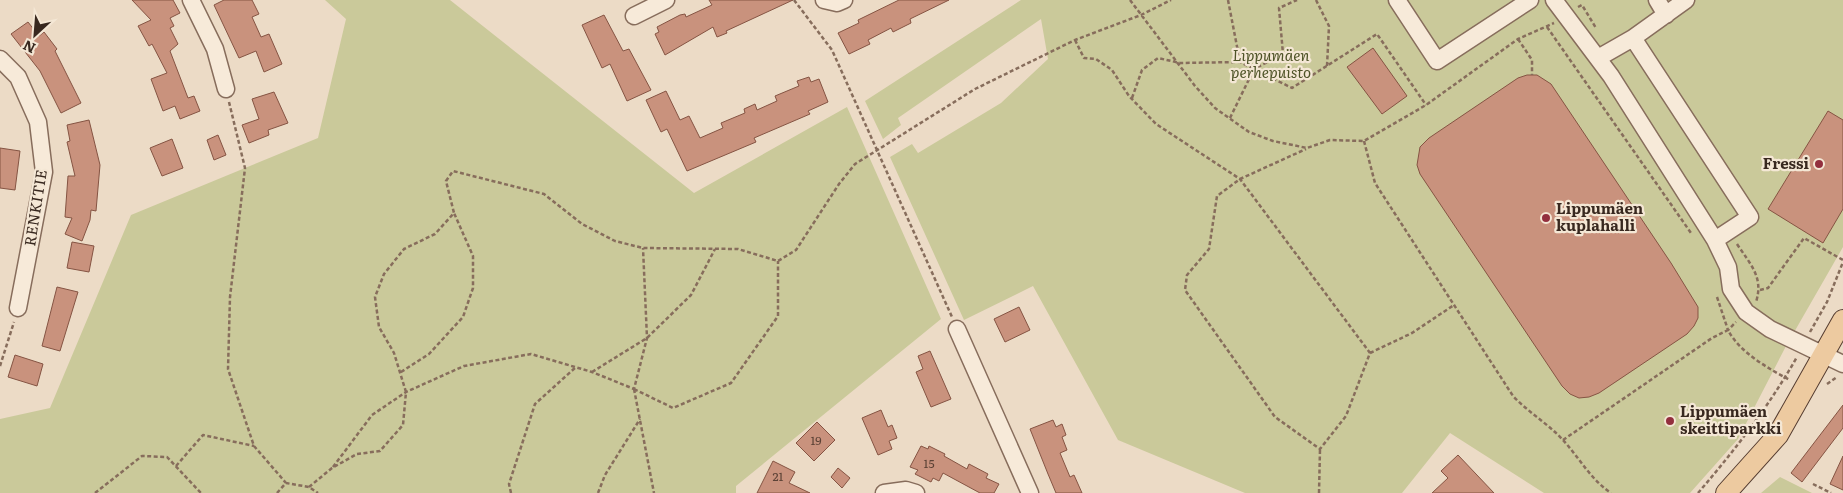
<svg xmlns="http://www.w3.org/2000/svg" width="1843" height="493" font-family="Literata,serif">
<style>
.green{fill:#cac99a}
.building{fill:#c9927d;stroke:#855443}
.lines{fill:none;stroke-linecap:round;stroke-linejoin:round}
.minor-casing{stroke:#876d5c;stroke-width:19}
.major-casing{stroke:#553c30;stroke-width:22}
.path{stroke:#876d5c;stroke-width:2.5;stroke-dasharray:4 2.5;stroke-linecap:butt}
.minor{stroke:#f7ead9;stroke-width:16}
.major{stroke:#edcaa0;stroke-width:20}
.poi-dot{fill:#932f3e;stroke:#f4e7d5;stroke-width:2}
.labels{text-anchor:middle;stroke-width:4.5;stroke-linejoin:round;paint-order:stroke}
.number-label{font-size:12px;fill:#5c4236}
.park-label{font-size:15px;font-style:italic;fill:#4e5327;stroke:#f4e7d5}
.poi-label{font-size:15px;font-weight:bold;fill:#38281f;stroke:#f4e7d5;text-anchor:start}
.street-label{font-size:15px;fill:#38281f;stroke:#f4e7d5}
</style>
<rect width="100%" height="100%" fill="#ecdbc6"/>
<path class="green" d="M325 0H450L694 193 847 107 941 319 736 486V493H0V419L50 408 131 215 318 138 346 19Z
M1021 0H1843V247L1785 348 1738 439 1690 493H1544L1450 433 1402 493H1245L1118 440 1033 286 964 320 890 157 912 144 918 153 1001 103 1048 59 1041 19 898 118 901 125 883 139 865 101Z
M1780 477 1812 493H1761Z"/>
<path class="building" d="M132 0H173L180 13 170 18 174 26 170 28 178 44 170 51 188 98 194 96 200 111 180 119 175 106 163 111 151 79 167 73 152 44 149 46 138 26 151 20Z
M224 0H252L259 14 252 17 261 37 269 34 282 64 264 72 256 51 239 58 214 5Z
M709 0H793L726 31 727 33 717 37 713 27 665 55 655 34 659 32 657 27 680 15 685 14 686 17 712 5Z
M899 0H949L910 19 911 23 893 32 891 28 868 40 870 44 849 54 838 33 859 23 858 20Z
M604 15 623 51 629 49 651 90 627 101 610 64 602 68 582 25Z
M28 22 39 36 44 32 57 49 55 51 81 103 61 113 40 71 11 34Z
M1373 48 1407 96 1382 114 1347 67Z
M1527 75H1537L1551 84 1671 263 1698 307V318L1694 326 1687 334 1599 393 1589 397 1579 398 1570 394 1562 386 1420 174 1417 165 1420 147 1429 138 1518 78Z
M809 77 811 82 819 79 828 102 808 111 810 114 754 138 756 142 687 171 667 129 661 132 646 100 666 91 680 120 689 116 700 138 723 128 721 123 745 113 744 109 755 104 757 110 777 101 775 96 799 86 797 81Z
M274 92 288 123 268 130 269 135 249 143 242 125 259 119 252 99Z
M1828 111 1843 120V209L1823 243 1768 209Z
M89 120 100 165 96 211 91 210 90 220 82 241 65 234 72 218 65 217 68 176H75L67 142 70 141 67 125Z
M218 135 226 155 214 160 207 140Z
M172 139 183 168 162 176 150 148Z
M0 148 20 151 15 190 0 188Z
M72 242 94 246 89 272 67 268Z
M57 287 78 292 60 351 42 346Z
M1019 307 1030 330 1005 342 994 319Z
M930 351 951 399 931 407 916 372 923 369 918 356Z
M15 355 43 364 37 386 8 377Z
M1843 405V428L1802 482 1791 473Z
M881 410 888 427 892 425 897 438 889 441 892 449 878 455 862 418Z
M1053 420 1056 427 1062 424 1066 435 1062 437 1067 450 1060 453 1070 477 1074 475 1082 493H1056L1048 474 1030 429Z
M817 422 835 440 814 461 796 443Z
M921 446 928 449 929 446 945 454 944 456 967 469 969 464 988 474 986 478 999 484 994 493H980L943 473 939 481 933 478 931 482 915 474 918 470 910 467Z
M1458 455 1494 493H1432L1448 478 1441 471Z
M1843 456V490L1830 484Z
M773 461 795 472 789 483 810 493H757Z
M838 468 850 478 842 488 831 477Z"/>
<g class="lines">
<defs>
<path id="minor" d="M191 0 215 49 226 89
M824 0 837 3 844 0
M1397 0 1437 61 1530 0
M1554 0 1611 76 1715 240 1728 267 1731 289 1746 312 1770 329 1843 364
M1657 0 1666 15
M634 16 666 0
M1633 38 1686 0
M1598 58 1633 38 1750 217 1715 240
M0 59 18 77 38 122 44 172 18 308
M957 329 1030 493
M884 493 906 490 916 493"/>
<path id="major" d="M1726 493 1778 435 1843 320"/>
</defs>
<use href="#minor" class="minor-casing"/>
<use href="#major" class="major-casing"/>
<path class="path" d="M794 0 832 50 952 317
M1130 0 1195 86 1215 108 1249 132 1273 141 1307 148 1330 140 1364 141 1426 105 1518 39 1554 23
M1228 0 1240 62
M1316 0 1329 26 1327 66
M1578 7 1582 5 1596 28
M1547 27 1691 233
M1518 39 1532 60V75
M1075 40 1084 58 1096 59 1112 70 1129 96 1156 124 1240 179 1370 353 1346 416 1320 449 1275 417 1185 290 1187 275 1209 249 1217 196 1240 179 1306 149
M1132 98 1142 70 1158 58 1180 63 1240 62 1292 88 1377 34 1426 105
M229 102 245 168 230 297 228 369 254 446 286 483
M1230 118 1254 69 1283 54 1279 8 1297 0
M1364 141 1375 183 1513 396C1528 412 1547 423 1562 439 1579 457 1590 479 1611 493
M1737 244C1750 264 1764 277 1756 302
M1760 290 1768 288 1804 238 1843 260
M1717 297 1728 330 1736 322
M1810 332 1827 302 1843 262
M1370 353 1412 333 1454 305
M0 366 14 322
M401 372 429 354 463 317 473 288V256L454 213
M592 372 647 338 691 295 715 249
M1827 384 1837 377
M634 389 673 408 731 383 778 316V261
M634 389 654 493
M1563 440 1712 338 1728 330C1739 352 1769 369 1790 380
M176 466 203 435 254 446
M333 467 372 415 406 392 464 366 531 354 592 372 634 389 647 338 643 248
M1813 484 1831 493
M309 487 332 468 357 454 380 451 403 425 406 392 394 353 379 327 375 297 384 274 404 249 435 234 454 213 446 181 453 171 544 194 582 224 615 241 643 248 738 249 778 261 796 250 839 184 855 164 975 89 1075 40 1141 15 1171 0
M95 493 142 456 167 457 201 493
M277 493 286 483 309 487 318 493
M511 493 509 484 535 404 576 367
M598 493 605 475 640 419
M1319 493 1320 449
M1698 493C1735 450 1769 406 1797 357"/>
<use href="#minor" class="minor"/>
<use href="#major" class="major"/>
</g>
<g class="poi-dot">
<circle cx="1819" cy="164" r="5"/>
<circle cx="1546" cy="218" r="5"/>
<circle cx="1670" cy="421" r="5"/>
</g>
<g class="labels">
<g class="number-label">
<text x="816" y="445">19</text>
<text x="929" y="468">15</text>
<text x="778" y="481">21</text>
</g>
<g class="park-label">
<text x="1271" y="61">Lippumäen<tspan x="1271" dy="17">perhepuisto</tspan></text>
</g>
<g class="poi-label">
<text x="1809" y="169" text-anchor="end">Fressi</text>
<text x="1556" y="214">Lippumäen<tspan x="1556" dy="17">kuplahalli</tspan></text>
<text x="1680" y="417">Lippumäen<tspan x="1680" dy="17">skeittiparkki</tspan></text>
</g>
<g class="street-label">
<text transform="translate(36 208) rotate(-81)" y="5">RENKITIE</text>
</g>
</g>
<g transform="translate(35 35) rotate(206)" stroke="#f4e7d5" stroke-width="4" paint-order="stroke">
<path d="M0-4L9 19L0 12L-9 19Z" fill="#38281f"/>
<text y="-8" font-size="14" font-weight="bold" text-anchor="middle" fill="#38281f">N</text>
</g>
</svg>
